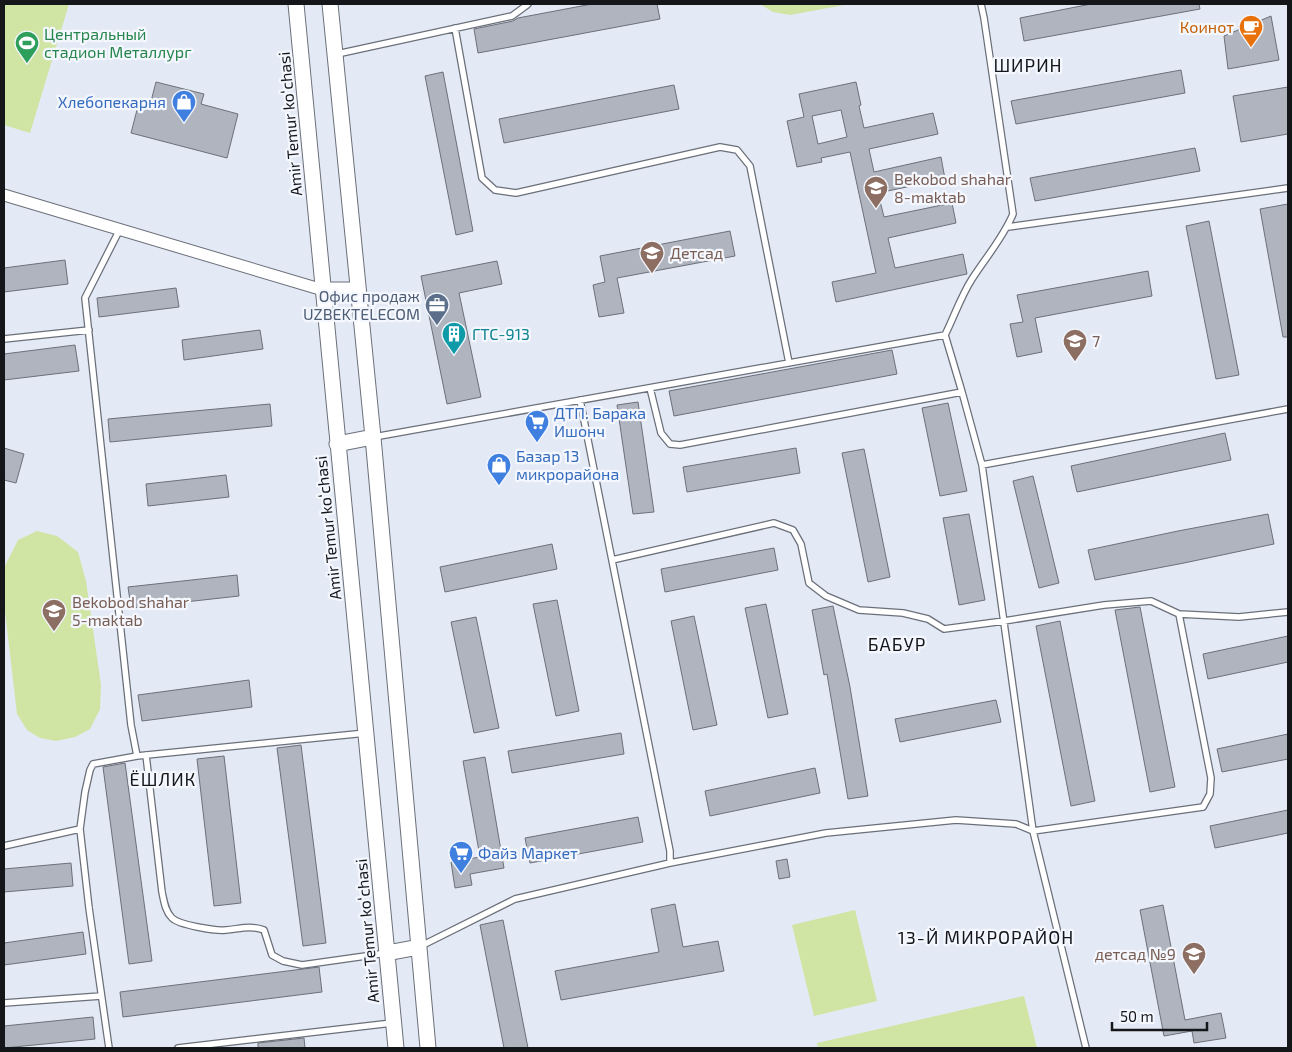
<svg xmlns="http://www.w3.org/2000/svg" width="1292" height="1052" font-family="'Exo 2',sans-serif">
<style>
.green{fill:#d0e4a3}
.building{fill:#afb4bf;stroke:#6b7079;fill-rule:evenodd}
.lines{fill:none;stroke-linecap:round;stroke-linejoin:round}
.lane-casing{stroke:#6a6f79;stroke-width:8}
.street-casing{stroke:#6a6f79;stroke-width:13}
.secondary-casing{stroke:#6a6f79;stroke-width:17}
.lane{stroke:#fff;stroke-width:5.5}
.street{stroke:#fff;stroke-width:11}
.secondary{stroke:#fff;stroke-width:15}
.labels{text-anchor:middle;stroke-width:4.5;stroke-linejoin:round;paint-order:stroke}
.food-label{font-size:16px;fill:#c56008;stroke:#f4f7fe;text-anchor:end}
.leisure-label{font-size:16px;fill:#27864d;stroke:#f4f7fe;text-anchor:start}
.shop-label{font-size:16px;fill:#366cbe;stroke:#f4f7fe;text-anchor:start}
.street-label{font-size:16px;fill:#14161a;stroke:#f4f7fe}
.education-label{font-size:16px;fill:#785e54;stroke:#f4f7fe;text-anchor:start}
.service-label{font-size:16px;fill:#4e5e75;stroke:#f4f7fe;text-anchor:end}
.culture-label{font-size:16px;fill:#0d838f;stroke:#f4f7fe;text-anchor:start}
.neighbourhood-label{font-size:18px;letter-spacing:1px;fill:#14161a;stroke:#f4f7fe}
</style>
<rect width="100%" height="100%" fill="#e4eaf5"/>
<path class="green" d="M4 4H69L30 133 4 125Z
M760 4H850L790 15 773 12Z
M37 531 57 536 78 552 86 581 101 685 100 709 90 729 75 737 56 741 40 738 27 730 17 714 4 603 5 566 18 540Z
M855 910 877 1001 814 1016 792 925Z
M1024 996 1037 1048H818L817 1043Z"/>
<path class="building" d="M592 4H657L660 19 478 53 474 29 513 21 518 18Z
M1091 4H1199L1200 9 1024 41 1020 18Z
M1271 16 1279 60 1228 69 1224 36Z
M1181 70 1185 93 1016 124 1011 101Z
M443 72 473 231 456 235 425 76Z
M156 82 204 94 201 104 238 114 227 158 131 133 138 106 149 109Z
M856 82 861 105 859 106 864 128 933 113 938 134 869 149 874 172 941 157 945 179 878 193 884 217 952 203 956 223 888 238 895 268 963 254 967 274 836 302 832 282 876 273 850 152 821 158 822 162 797 167 787 121 804 117 799 94ZM841 110 847 137 818 144 812 116Z
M674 85 679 109 504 143 499 119Z
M1288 87V134L1241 142 1233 96Z
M1195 148 1200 171 1035 201 1030 178Z
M1288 204V337H1283L1260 209Z
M1209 221 1239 375 1216 379 1186 226Z
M730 231 735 256 617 278 624 313 599 317 593 285 605 282 600 256Z
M65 260 68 284 4 292V268Z
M497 261 502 284 459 293 481 397 447 404 421 276Z
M1148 271 1152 296 1035 318 1042 352 1017 357 1010 324 1023 322 1017 295Z
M176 288 179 307 99 317 97 298Z
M260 330 263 349 184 360 182 340Z
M75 345 79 371 4 380V354Z
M892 350 897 374 674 416 669 391Z
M638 402 654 512 633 514 617 405Z
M948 403 967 491 940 496 922 408Z
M270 404 272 426 110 442 108 419Z
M1225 433 1231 460 1077 492 1071 466Z
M4 448 24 454 16 483 4 480Z
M796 448 800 473 687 492 683 467Z
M864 449 890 577 868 582 842 453Z
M226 475 229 497 148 506 146 484Z
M1033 476 1059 583 1039 588 1013 481Z
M969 514 985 600 959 605 943 518Z
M1268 514 1274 544 1184 563 1095 580 1088 550 1178 531Z
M552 544 557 569 445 592 440 567Z
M774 548 778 570 665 592 661 569Z
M237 575 239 596 131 608 128 587Z
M557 600 579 711 556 716 533 604Z
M766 604 788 714 768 718 745 608Z
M833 606 850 687 868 796 848 799 827 674 824 675 812 610Z
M1140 607 1175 787 1150 792 1115 610Z
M694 616 717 725 693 730 671 621Z
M476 617 499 728 474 733 451 622Z
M1060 621 1095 801 1071 806 1036 626Z
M1288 636V662L1208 679 1203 654Z
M249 680 252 707 142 721 138 695Z
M996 700 1001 722 900 742 895 719Z
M621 733 624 754 512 773 508 751Z
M1288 734V759L1222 772 1217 749Z
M301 745 326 943 303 946 277 748Z
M224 756 241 903 214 906 197 759Z
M485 757 504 868 470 874 472 885 455 888 451 862 480 857 463 761Z
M125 763 152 961 129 964 103 767Z
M815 768 820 793 710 816 705 791Z
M1288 810V833L1215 848 1210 826Z
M638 817 643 842 530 863 525 838Z
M787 859 790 877 779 879 776 861Z
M71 863 73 886 4 892V869Z
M675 904 683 947 718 941 724 971 561 1000 555 971 659 952 651 909Z
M1163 905 1185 1020 1221 1013 1226 1038 1194 1043 1192 1031 1164 1036 1140 910Z
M503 920 528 1048H504L480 925Z
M83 932 86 954 4 965V943Z
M319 967 322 992 123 1017 120 992Z
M93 1017 95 1039 4 1048V1026Z
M304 1038 305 1048H258V1043Z"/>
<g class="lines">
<defs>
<path id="lane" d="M981 4 984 18 1013 214C1003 238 986 257 972 279 961 296 954 317 945 335L962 392 982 465 1288 409
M455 28 482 178 495 190 516 193 720 147 737 150 750 166 789 363
M337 54 512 16 527 5 528 4
M1008 227 1288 188
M120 229 85 298 131 725 137 756 366 733
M4 339 89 330
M650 388 661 433 670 444 680 445 962 392
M374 437 945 335
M982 465 1033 831 1203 807 1210 794 1211 778 1179 614
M612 560 774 523 793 530 801 544 809 583 826 596 859 610 903 613 928 619 944 629 1004 621 1104 605 1151 601 1179 614 1239 617 1288 612
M146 755 162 892C164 901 165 911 172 918 179 925 215 931 226 930 239 929 251 925 264 930L272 955 283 961 302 965 387 953
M4 846 80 829
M670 863 826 833 956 820 1016 824 1033 831 1086 1048
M419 947 515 899 670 863V851L580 400
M4 1003 101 996
M109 1048 89 908 80 829 85 792 90 770 93 764 137 756
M178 1048 392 1023"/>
<path id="street" d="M4 195 323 290"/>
<path id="secondary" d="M296 4 396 1048
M330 4 373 437 428 1048
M323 290H358
M337 444 373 437
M387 953 419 947"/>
</defs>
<use href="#lane" class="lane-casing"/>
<use href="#street" class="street-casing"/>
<use href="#secondary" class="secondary-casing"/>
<use href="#lane" class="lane"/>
<use href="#street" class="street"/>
<use href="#secondary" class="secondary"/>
</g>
<defs>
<symbol id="cafe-pin" viewBox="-11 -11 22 30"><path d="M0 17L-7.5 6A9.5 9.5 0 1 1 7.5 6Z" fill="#e8710a" stroke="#f4f7fe"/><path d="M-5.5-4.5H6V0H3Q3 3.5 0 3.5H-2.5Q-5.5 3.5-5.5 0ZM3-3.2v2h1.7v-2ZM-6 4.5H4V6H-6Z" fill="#fff"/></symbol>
<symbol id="stadium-pin" viewBox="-11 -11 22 30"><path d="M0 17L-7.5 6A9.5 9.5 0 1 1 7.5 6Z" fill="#2e9e5b" stroke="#f4f7fe"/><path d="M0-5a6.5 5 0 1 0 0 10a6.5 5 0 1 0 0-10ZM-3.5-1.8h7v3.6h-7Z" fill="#fff"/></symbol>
<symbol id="shop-pin" viewBox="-11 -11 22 30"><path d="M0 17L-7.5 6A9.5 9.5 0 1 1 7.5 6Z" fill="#3f7fe0" stroke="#f4f7fe"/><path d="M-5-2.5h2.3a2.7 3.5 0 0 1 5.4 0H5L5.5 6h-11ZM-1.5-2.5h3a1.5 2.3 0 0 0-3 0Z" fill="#fff"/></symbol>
<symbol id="school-pin" viewBox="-11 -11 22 30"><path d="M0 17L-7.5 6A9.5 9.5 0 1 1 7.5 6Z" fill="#8d6e63" stroke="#f4f7fe"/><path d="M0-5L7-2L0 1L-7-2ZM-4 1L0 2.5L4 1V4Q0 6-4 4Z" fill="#fff"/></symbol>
<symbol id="office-pin" viewBox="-11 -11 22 30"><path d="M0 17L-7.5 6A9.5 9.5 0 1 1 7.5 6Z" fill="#5c6f8a" stroke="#f4f7fe"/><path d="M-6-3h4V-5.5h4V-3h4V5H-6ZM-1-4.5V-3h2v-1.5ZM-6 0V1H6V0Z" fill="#fff"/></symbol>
<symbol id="building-pin" viewBox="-11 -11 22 30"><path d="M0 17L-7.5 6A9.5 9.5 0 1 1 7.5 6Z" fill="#0f9aa8" stroke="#f4f7fe"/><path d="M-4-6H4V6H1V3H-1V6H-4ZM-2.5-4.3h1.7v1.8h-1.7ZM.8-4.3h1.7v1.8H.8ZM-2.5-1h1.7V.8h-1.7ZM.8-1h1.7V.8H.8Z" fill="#fff"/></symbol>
<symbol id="supermarket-pin" viewBox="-11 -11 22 30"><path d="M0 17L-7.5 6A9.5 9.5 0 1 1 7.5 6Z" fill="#3f7fe0" stroke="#f4f7fe"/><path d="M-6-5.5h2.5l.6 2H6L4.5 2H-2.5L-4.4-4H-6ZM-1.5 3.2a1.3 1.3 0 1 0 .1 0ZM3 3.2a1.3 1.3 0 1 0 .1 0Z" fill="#fff"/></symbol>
</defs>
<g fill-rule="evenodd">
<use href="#cafe-pin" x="1237" y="13" width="28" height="38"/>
<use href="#stadium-pin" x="13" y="29" width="28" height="38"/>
<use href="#shop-pin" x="170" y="88" width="28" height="38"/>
<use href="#school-pin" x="862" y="174" width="28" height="38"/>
<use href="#school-pin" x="638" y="239" width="28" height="38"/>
<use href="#office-pin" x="423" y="291" width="28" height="38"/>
<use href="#building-pin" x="440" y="320" width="28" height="38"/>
<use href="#school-pin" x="1061" y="327" width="28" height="38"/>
<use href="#supermarket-pin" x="523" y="408" width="28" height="38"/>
<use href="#shop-pin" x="485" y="451" width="28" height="38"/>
<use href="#school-pin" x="40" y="597" width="28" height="38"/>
<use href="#supermarket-pin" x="447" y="839" width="28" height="38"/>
<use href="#school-pin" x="1180" y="940" width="28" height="38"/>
</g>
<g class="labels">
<g class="food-label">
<text x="1234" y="33">Коинот</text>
</g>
<g class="leisure-label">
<text x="44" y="40">Центральный<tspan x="44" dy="18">стадион Металлург</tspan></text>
</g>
<g class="shop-label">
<text x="166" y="108" text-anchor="end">Хлебопекарня</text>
<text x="554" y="419">ДТП. Барака<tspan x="554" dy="18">Ишонч</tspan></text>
<text x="516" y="462">Базар 13<tspan x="516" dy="18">микрорайона</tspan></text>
<text x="478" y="859">Файз Маркет</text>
</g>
<g class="street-label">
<text transform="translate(290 124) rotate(-95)" y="6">Amir Temur koʻchasi</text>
<text transform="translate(328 528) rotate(-96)" y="6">Amir Temur koʻchasi</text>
<text transform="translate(367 931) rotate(-95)" y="6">Amir Temur koʻchasi</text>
</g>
<g class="education-label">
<text x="894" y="185">Bekobod shahar<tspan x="894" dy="18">8-maktab</tspan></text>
<text x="670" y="259">Детсад</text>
<text x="1092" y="347">7</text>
<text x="72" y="608">Bekobod shahar<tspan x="72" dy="18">5-maktab</tspan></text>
<text x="1176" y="960" text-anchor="end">детсад №9</text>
</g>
<g class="service-label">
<text x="420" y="302">Офис продаж<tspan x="420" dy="18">UZBEKTELECOM</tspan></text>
</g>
<g class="culture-label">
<text x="472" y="340">ГТС-913</text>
</g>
<g class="neighbourhood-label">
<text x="1028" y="72">ШИРИН</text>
<text x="897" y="651">БАБУР</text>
<text x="163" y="786">ЁШЛИК</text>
<text x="986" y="944">13-Й МИКРОРАЙОН</text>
</g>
</g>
<rect width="1292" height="1052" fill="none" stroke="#14161a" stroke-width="10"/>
<path d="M1112 1022v8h95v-8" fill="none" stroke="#14161a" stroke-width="2.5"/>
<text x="1120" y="1022" font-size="15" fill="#14161a" stroke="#f4f7fe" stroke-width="4" paint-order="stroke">50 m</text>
</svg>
